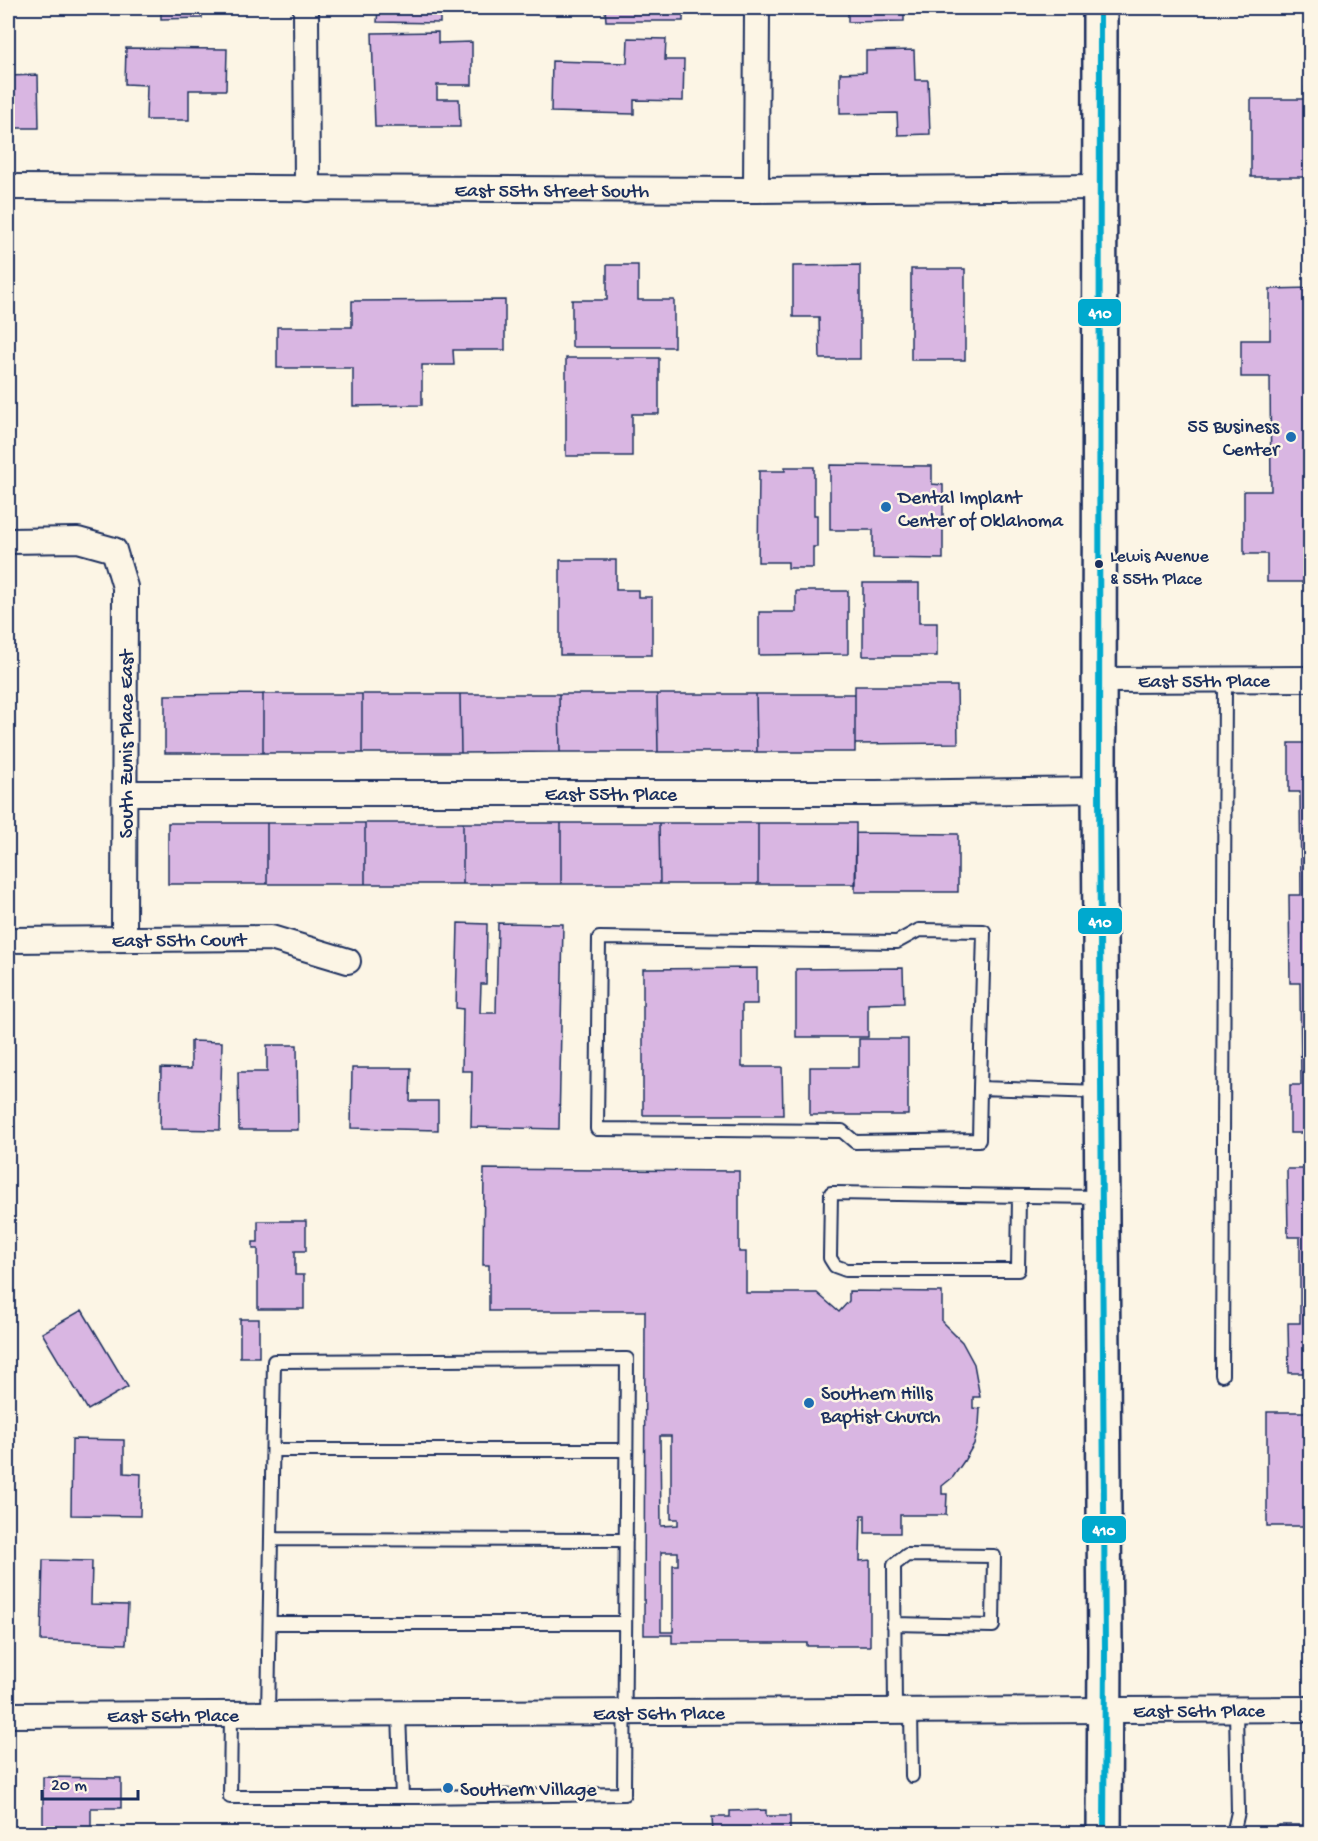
<svg xmlns="http://www.w3.org/2000/svg" width="1318" height="1841" font-family="'Gochi Hand',sans-serif">
<style>
.building{fill:#d9b6e2;stroke:#1b2f5e;stroke-width:1.5;fill-rule:evenodd}
.lines{fill:none;stroke-linecap:round;stroke-linejoin:round}
.service-casing{stroke:#1b2f5e;stroke-width:16}
.minor-casing{stroke:#1b2f5e;stroke-width:28}
.secondary-casing{stroke:#1b2f5e;stroke-width:38}
.service{stroke:#fcf5e5;stroke-width:12}
.minor{stroke:#fcf5e5;stroke-width:24}
.secondary{stroke:#fcf5e5;stroke-width:33}
.bus-1-casing{stroke:#fcf5e5;stroke-width:10}
.bus-1{stroke:#00a9ce;stroke-width:6}
.poi-dot{fill:#1f6fb2;stroke:#fcf5e5;stroke-width:2}
.bus-dot{fill:#1b2f5e;stroke:#fcf5e5;stroke-width:2}
.labels{text-anchor:middle;stroke-width:5;stroke-linejoin:round;paint-order:stroke}
.bus-label{font-size:18px;fill:#1b2f5e;stroke:#fcf5e5;text-anchor:start}
.street-label{font-size:20px;fill:#1b2f5e;stroke:#fcf5e5}
.poi-label{font-size:20px;fill:#1b2f5e;stroke:#fcf5e5;text-anchor:start}
.line-badge{stroke:#fcf5e5;stroke-width:2}
.badge-label{font-size:16px;text-anchor:middle;font-weight:bold;fill:#fff}
</style>
<rect width="100%" height="100%" fill="#fcf5e5"/>
<filter id="ink" filterUnits="userSpaceOnUse"><feTurbulence type="fractalNoise" baseFrequency=".0167" numOctaves="2"/><feDisplacementMap in="SourceGraphic" scale="12" xChannelSelector="R" yChannelSelector="G"/><feConvolveMatrix kernelMatrix="1 2 1 2 8 2 1 2 1" color-interpolation-filters="sRGB"/></filter>
<g filter="url(#ink)">
<path class="building" d="M161 8H202V18L161 19Z
M378 8H440V23L377 22Z
M605 8H683V21H606Z
M848 8H904V21L848 22Z
M438 32V43L472 42V85H437V99H459L460 127H375L372 33Z
M628 38 666 39 665 60H684L683 101 634 100V114L551 112 552 61 627 63Z
M126 48 227 49 226 90H189V120H146L147 85 125 84Z
M914 50 915 80H928L930 134 898 135 897 113 840 114V73L866 72V51Z
M38 75 39 128H8V76Z
M1305 87H1310V177H1251V99H1305Z
M607 265H638V300H674V347H572V300H607Z
M860 265V359H820L819 317H793V266Z
M911 269H965V360H911Z
M1310 288V341H1309L1310 522H1304V548H1310V582H1267V554H1244V491H1271L1270 377H1241V340H1270V289Z
M505 300V350H453L454 365H422V405L353 406V368H277V327H352V301Z
M566 358H659V414H632V456H566Z
M830 465 932 466V484L943 485V559L873 558V530H830Z
M785 467H814V515H817V547H813V568H788V562H758L759 471H785Z
M560 560H616V590H638V597H652V655H560Z
M863 583H919V623H937V656H863Z
M796 591H848V654L759 655V612H796Z
M855 686H957L958 743 855 744Z
M263 694V753H165V695Z
M263 694H362V753H263Z
M362 694H460L461 753H362Z
M460 694H559L560 752 461 753Z
M559 694H657L658 752H560Z
M657 694H756L757 752H658Z
M756 694H855V752H757Z
M1289 743H1310V1133H1290V1085H1301L1300 983H1290L1289 895H1301L1300 792H1289Z
M168 823H267V884H168Z
M267 823H365V884H267Z
M365 823H463V884H365Z
M463 823H561V884H463Z
M561 823H659L660 884H561Z
M659 823H758V884H660Z
M758 823H856V884H758Z
M856 833 958 834V892H855Z
M458 923 487 924 486 984H481L480 1013H496L498 923 563 924 559 1129 471 1127 472 1071H462L463 1009 456 1008Z
M757 968V1004H742V1067H782L783 1115H643V969Z
M903 968 904 1003 868 1004V1037H796V969Z
M859 1039H908V1115H810V1067H859Z
M191 1041 222 1042 220 1130 160 1129 161 1068 191 1069Z
M267 1045H297L298 1130H239L238 1072H267Z
M352 1068H411L410 1101H438V1130L351 1128Z
M484 1169 739 1171V1252H746V1293H817L839 1312 849 1301V1291L942 1292V1322L962 1342 974 1364 980 1397H973V1408L980 1409 979 1425 974 1444 964 1461 953 1477 942 1486V1494H947L946 1515H900V1533H865V1515H861L860 1561 870 1560V1646H807V1643H672V1635H644L645 1311H489V1265H483ZM660 1436H671V1519H678V1525L661 1526ZM661 1552H678V1565H673V1632H661Z
M1287 1169H1310V1373H1289L1288 1323H1300V1237H1288Z
M258 1221H306V1251H295V1275H304V1309H258V1249H253V1242H258Z
M82 1310 128 1387 88 1410 42 1333Z
M240 1319H259V1357H240Z
M1267 1412H1310V1526H1267Z
M72 1439 124 1440V1473L141 1474 140 1516 71 1515Z
M43 1560 92 1561 91 1604 128 1605 126 1644 41 1641Z
M43 1777 121 1778V1808H91V1834H43Z
M766 1810V1816H790V1834H713L712 1817H730V1811Z
M1279 1825H1309V1834H1279Z
M810 1830H961V1834H810Z"/>
<g class="lines">
<defs>
<path id="service" d="M980 1088 979 1140 855 1142 842 1131 597 1129 599 938 897 942 919 930 984 931 980 1088 1100 1092
M1019 1196 1018 1270H846L835 1266 830 1258 831 1193C921 1194 1011 1196 1100 1197
M1222 1375 1225 679
M273 1450H626
M271 1539 626 1540
M270 1623H625
M893 1624 993 1626 994 1556 907 1555 894 1565 895 1711
M911 1711 912 1776
M399 1713 402 1797
M231 1714 230 1797H421L624 1794 627 1359 274 1361 268 1714
M1233 1834 1238 1812 1236 1710"/>
<g id="minor">
<path d="M306 8 307 189"/>
<path id="s1" d="M8 187 756 190 1099 187"/>
<path d="M756 190 757 8"/>
<path d="M8 541 78 540 114 550 125 587 124 939"/>
<path id="s2" d="M1099 680 1310 679"/>
<path id="s3" d="M125 793H876L1099 790"/>
<path id="s4" d="M8 940 271 938 348 961"/>
<path id="s5" d="M8 1715 1310 1709"/>
</g>
<path id="secondary" d="M1100 8 1099 790 1105 1649 1104 1834"/>
</defs>
<use href="#service" class="service-casing"/>
<use href="#minor" class="minor-casing"/>
<use href="#secondary" class="secondary-casing"/>
<use href="#service" class="service"/>
<use href="#minor" class="minor"/>
<use href="#secondary" class="secondary"/>
<defs>
<path id="bus-1" d="M1100 8 1099 790 1105 1649 1104 1834"/>
</defs>
<use href="#bus-1" class="bus-1-casing"/>
<use href="#bus-1" class="bus-1"/>
</g>
</g>
<g class="poi-dot">
<circle cx="1291" cy="437" r="6"/>
<circle cx="886" cy="507" r="6"/>
<circle cx="809" cy="1403" r="6"/>
<circle cx="448" cy="1788" r="6"/>
</g>
<circle class="bus-dot" cx="1099" cy="564" r="5"/>
<g class="labels">
<g class="bus-label">
<text x="1110" y="561">Lewis Avenue<tspan x="1110" dy="23">&amp; 55th Place</tspan></text>
</g>
<g class="street-label">
<text dy="7" stroke="none"><textPath href="#s1" startOffset="544">East 55th Street South</textPath></text>
<text dy="7" stroke="none"><textPath href="#s2" startOffset="105">East 55th Place</textPath></text>
<text transform="translate(125 744) rotate(-90)" y="7">South Zunis Place East</text>
<text dy="7" stroke="none"><textPath href="#s3" startOffset="486">East 55th Place</textPath></text>
<text dy="7" stroke="none"><textPath href="#s4" startOffset="171">East 55th Court</textPath></text>
<text dy="7" stroke="none"><textPath href="#s5" startOffset="1191">East 56th Place</textPath></text>
<text dy="7" stroke="none"><textPath href="#s5" startOffset="651">East 56th Place</textPath></text>
<text dy="7" stroke="none"><textPath href="#s5" startOffset="165">East 56th Place</textPath></text>
</g>
<g class="poi-label">
<text x="1279" y="432" text-anchor="end">55 Business<tspan x="1279" dy="23">Center</tspan></text>
<text x="898" y="503">Dental Implant<tspan x="898" dy="23">Center of Oklahoma</tspan></text>
<text x="821" y="1399">Southern Hills<tspan x="821" dy="23">Baptist Church</tspan></text>
<text x="460" y="1795">Southern Village</text>
</g>
</g>
<g class="line-badge">
<rect x="1077" y="298" width="45" height="29" rx="6" fill="#00a9ce"/>
<rect x="1077" y="907" width="46" height="28" rx="6" fill="#00a9ce"/>
<rect x="1081" y="1515" width="46" height="29" rx="6" fill="#00a9ce"/>
</g>
<g class="badge-label">
<text x="1100" y="318">410</text>
<text x="1100" y="927">410</text>
<text x="1104" y="1535">410</text>
</g>
<rect width="1318" height="1841" fill="none" stroke="#fcf5e5" stroke-width="30"/>
<rect x="15" y="15" width="1288" height="1811" fill="none" stroke="#1b2f5e" stroke-width="2" filter="url(#ink)"/>
<path d="M42 1790v9h96v-9" fill="none" stroke="#1b2f5e" stroke-width="3"/>
<text x="51" y="1790" font-size="18" fill="#1b2f5e" stroke="#fcf5e5" stroke-width="4.5" paint-order="stroke">20 m</text>
</svg>
